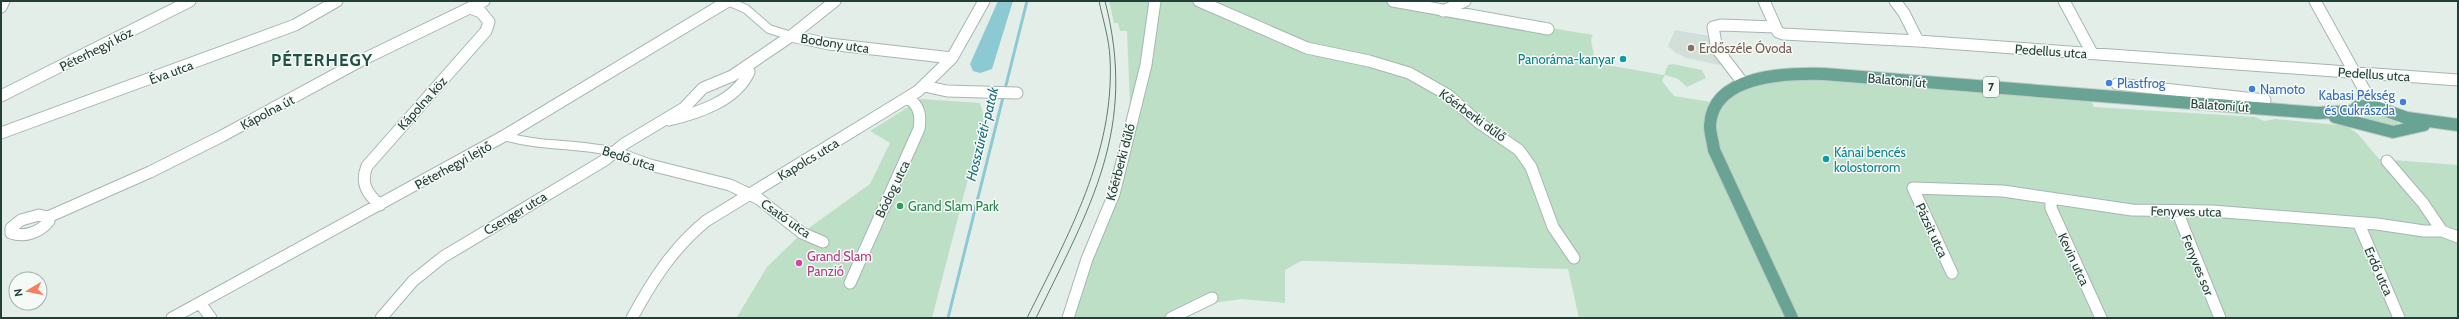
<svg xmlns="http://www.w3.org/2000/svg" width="2459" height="319" font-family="Cabin,sans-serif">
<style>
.built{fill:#d2ded8}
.green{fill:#bddfc6}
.water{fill:#8dc9d3}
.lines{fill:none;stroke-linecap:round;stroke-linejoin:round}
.stream{stroke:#8dc9d3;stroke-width:3}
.pedestrian-casing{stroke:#a6b6b0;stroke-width:10}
.minor-casing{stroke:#a6b6b0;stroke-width:13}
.primary-casing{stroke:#c1cac7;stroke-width:14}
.pedestrian{stroke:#fff;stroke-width:8}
.minor{stroke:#fff;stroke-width:11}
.primary{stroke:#69a393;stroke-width:12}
.tram{stroke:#5e7b73;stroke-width:1}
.education-dot{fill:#8d6e63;stroke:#f5faf7;stroke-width:1.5}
.culture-dot{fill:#0f9aa8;stroke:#f5faf7;stroke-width:1.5}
.shop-dot{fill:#3f7fe0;stroke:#f5faf7;stroke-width:1.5}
.leisure-dot{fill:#2e9e5b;stroke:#f5faf7;stroke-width:1.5}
.hotel-dot{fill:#d1479c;stroke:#f5faf7;stroke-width:1.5}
.labels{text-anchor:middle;stroke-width:3;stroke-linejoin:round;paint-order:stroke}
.shield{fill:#f5faf7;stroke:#627871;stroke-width:1}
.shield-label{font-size:12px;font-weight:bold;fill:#234038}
.street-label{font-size:13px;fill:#234038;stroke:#f5faf7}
.education-label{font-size:13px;fill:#785e54;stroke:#f5faf7;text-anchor:start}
.culture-label{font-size:13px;fill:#0d838f;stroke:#f5faf7;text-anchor:end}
.shop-label{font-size:13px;fill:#366cbe;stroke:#f5faf7;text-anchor:start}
.leisure-label{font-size:13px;fill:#27864d;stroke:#f5faf7;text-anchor:start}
.hotel-label{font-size:13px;fill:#b23c85;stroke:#f5faf7;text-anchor:start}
.water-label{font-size:14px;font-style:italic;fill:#1c6e7d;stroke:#f5faf7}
.district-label{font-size:17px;font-weight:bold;letter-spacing:1px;fill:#1f5245;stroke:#f5faf7}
</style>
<rect width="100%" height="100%" fill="#e4eee9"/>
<path class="built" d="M1675 30 1710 36 1723 63 1720 65 1686 58 1675 52 1668 46Z"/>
<path class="green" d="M1109 1H1391L1593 35 1591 39 1595 63 1664 75 1668 65 1673 64 1702 70 1706 78 1687 87 1678 79 1665 75 1662 81 1674 96 1717 103 1776 75 2089 95 2094 107 2255 117 2264 121 2275 119 2347 126 2358 134 2379 159 2458 165V318H1579L1568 269 1312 261H1301L1285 270V303L1242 299 1206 304 1174 318H1068L1094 241 1130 105 1127 31H1120L1118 23H1114Z
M921 99 980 103 984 117 932 318 737 317 767 267 802 233 870 184 890 143 870 131Z
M2368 110 2396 119 2399 125 2394 127 2367 121 2362 112Z"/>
<path class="water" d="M998 1H1013L992 69 980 73 973 71 970 64Z"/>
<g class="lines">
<path class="stream" d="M948 318 1027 1"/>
<defs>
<path id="pedestrian" d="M728 1 746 9 769 29 791 36
M504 136C540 147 578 143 614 152"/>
<path id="minor" d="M1199 1 1307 48 1369 61 1409 73 1448 95 1478 122 1519 150 1531 167 1553 227 1574 258
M1393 1 1548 29
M1764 1 1778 32 1783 34 1918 41 2458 80
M1895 1 1904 13 1918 41
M2064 1 2092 53
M2315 1 2366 93 2383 108
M1 7 4 1
M1443 11 1465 1
M791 36 829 44 952 58
M1743 83 1717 49 1713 27 1721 25 1775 27
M2117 84 2265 100
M924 86 947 91 1017 93
M1 96 190 1
M669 120C698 113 736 101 749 72L745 67
M1 133 295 25 337 1
M614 152 650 165 730 185 759 199 802 233 823 242
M2387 161 2423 203 2442 231
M2051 199V208L2101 318
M380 205C367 194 360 183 367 166L486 31 489 22 481 12 470 8
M2177 211 2220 318
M39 215 48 217 49 221C40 232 25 238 11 233V228L21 220Z
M48 217 150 172 222 136 362 60 484 1
M2359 224 2399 318
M1952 273 1913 188 2003 191 2132 210 2212 211 2377 224 2424 231H2442L2458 237
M850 283 919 129C921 116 920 106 908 98
M200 303 211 318
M172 318 504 136 728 1
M381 318 413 281 443 257 605 160 624 144 684 108 703 88 732 76 791 36 835 1
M632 318C652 281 673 248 706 221L918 91 952 58 984 1
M1068 318 1087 259 1114 194 1146 65 1155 1
M1171 318 1212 298"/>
<path id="primary" d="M2335 117 2393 132 2424 125
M1792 318 1714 150C1713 142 1710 133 1710 126 1712 74 1787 73 1824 74L2318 113 2353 111 2358 106 2376 107 2407 118 2458 125"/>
</defs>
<use href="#pedestrian" class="pedestrian-casing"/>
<use href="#minor" class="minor-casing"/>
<use href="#primary" class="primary-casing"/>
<use href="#pedestrian" class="pedestrian"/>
<use href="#minor" class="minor"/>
<use href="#primary" class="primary"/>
<path class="tram" d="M1027 318C1068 235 1115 153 1110 58 1109 38 1103 20 1099 1
M1036 318C1090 207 1138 129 1105 1"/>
</g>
<circle class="education-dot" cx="1691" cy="48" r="4"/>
<g class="culture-dot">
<circle cx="1623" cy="59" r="4"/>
<circle cx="1826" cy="159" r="4"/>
</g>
<g class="shop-dot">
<circle cx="2109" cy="83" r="4"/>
<circle cx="2252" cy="89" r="4"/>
<circle cx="2403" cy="102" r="4"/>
</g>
<circle class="leisure-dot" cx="900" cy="206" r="4"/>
<circle class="hotel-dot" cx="799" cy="263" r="4"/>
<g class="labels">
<rect class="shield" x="1983" y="77" width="16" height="20" rx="3"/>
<g class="shield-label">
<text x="1991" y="91">7</text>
</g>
<g class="street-label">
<text transform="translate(835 43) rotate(9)" y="5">Bodony utca</text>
<text transform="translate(96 49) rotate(-27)" y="5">Péterhegyi köz</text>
<text transform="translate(2051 51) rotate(4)" y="5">Pedellus utca</text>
<text transform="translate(171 72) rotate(-20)" y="5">Éva utca</text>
<text transform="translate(2374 74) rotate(4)" y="5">Pedellus utca</text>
<text transform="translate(1897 80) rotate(5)" y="5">Balatoni út</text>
<text transform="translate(422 103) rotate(-48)" y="5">Kápolna köz</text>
<text transform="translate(2220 105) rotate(4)" y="5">Balatoni út</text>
<text transform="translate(267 112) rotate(-28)" y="5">Kápolna út</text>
<text transform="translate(1473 115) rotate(36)" y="5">Kőérberki dűlő</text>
<text transform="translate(629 158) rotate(18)" y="5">Bedő utca</text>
<text transform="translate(808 159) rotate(-31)" y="5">Kapolcs utca</text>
<text transform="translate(1120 162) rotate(-75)" y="5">Kőérberki dűlő</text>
<text transform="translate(453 165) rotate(-29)" y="5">Péterhegyi lejtő</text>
<text transform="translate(892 189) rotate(-64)" y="5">Bódog utca</text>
<text transform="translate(2186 211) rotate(1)" y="5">Fenyves utca</text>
<text transform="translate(515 213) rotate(-31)" y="5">Csenger utca</text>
<text transform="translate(786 218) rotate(35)" y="5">Csató utca</text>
<text transform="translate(1932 230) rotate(65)" y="5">Pázsit utca</text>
<text transform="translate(2074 259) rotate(65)" y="5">Kevin utca</text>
<text transform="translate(2198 265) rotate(68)" y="5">Fenyves sor</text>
<text transform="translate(2379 271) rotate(66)" y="5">Erdő utca</text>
</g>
<g class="education-label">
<text x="1699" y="53">Erdőszéle Óvoda</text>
</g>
<g class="culture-label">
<text x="1615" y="64">Panoráma-kanyar</text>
<text x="1834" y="157" text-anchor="start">Kánai bencés<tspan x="1834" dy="15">kolostorrom</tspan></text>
</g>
<g class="shop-label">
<text x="2117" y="88">Plastfrog</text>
<text x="2260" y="94">Namoto</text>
<text x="2395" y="100" text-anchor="end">Kabasi Pékség<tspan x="2395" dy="15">és Cukrászda</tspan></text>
</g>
<g class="leisure-label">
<text x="908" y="211">Grand Slam Park</text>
</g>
<g class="hotel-label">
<text x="807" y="261">Grand Slam<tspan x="807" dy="15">Panzió</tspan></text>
</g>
<g class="water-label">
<text transform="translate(982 134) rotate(-76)" y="5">Hosszúréti-patak</text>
</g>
<g class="district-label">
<text x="322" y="66">PÉTERHEGY</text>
</g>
</g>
<rect width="2459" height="319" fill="none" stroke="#234038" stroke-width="4"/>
<g transform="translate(28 291) rotate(260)"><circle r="19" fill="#f5faf7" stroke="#a1b0ab"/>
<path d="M0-3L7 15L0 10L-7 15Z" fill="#f2805e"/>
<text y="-6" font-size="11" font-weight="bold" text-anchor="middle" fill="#234038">N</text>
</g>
</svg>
